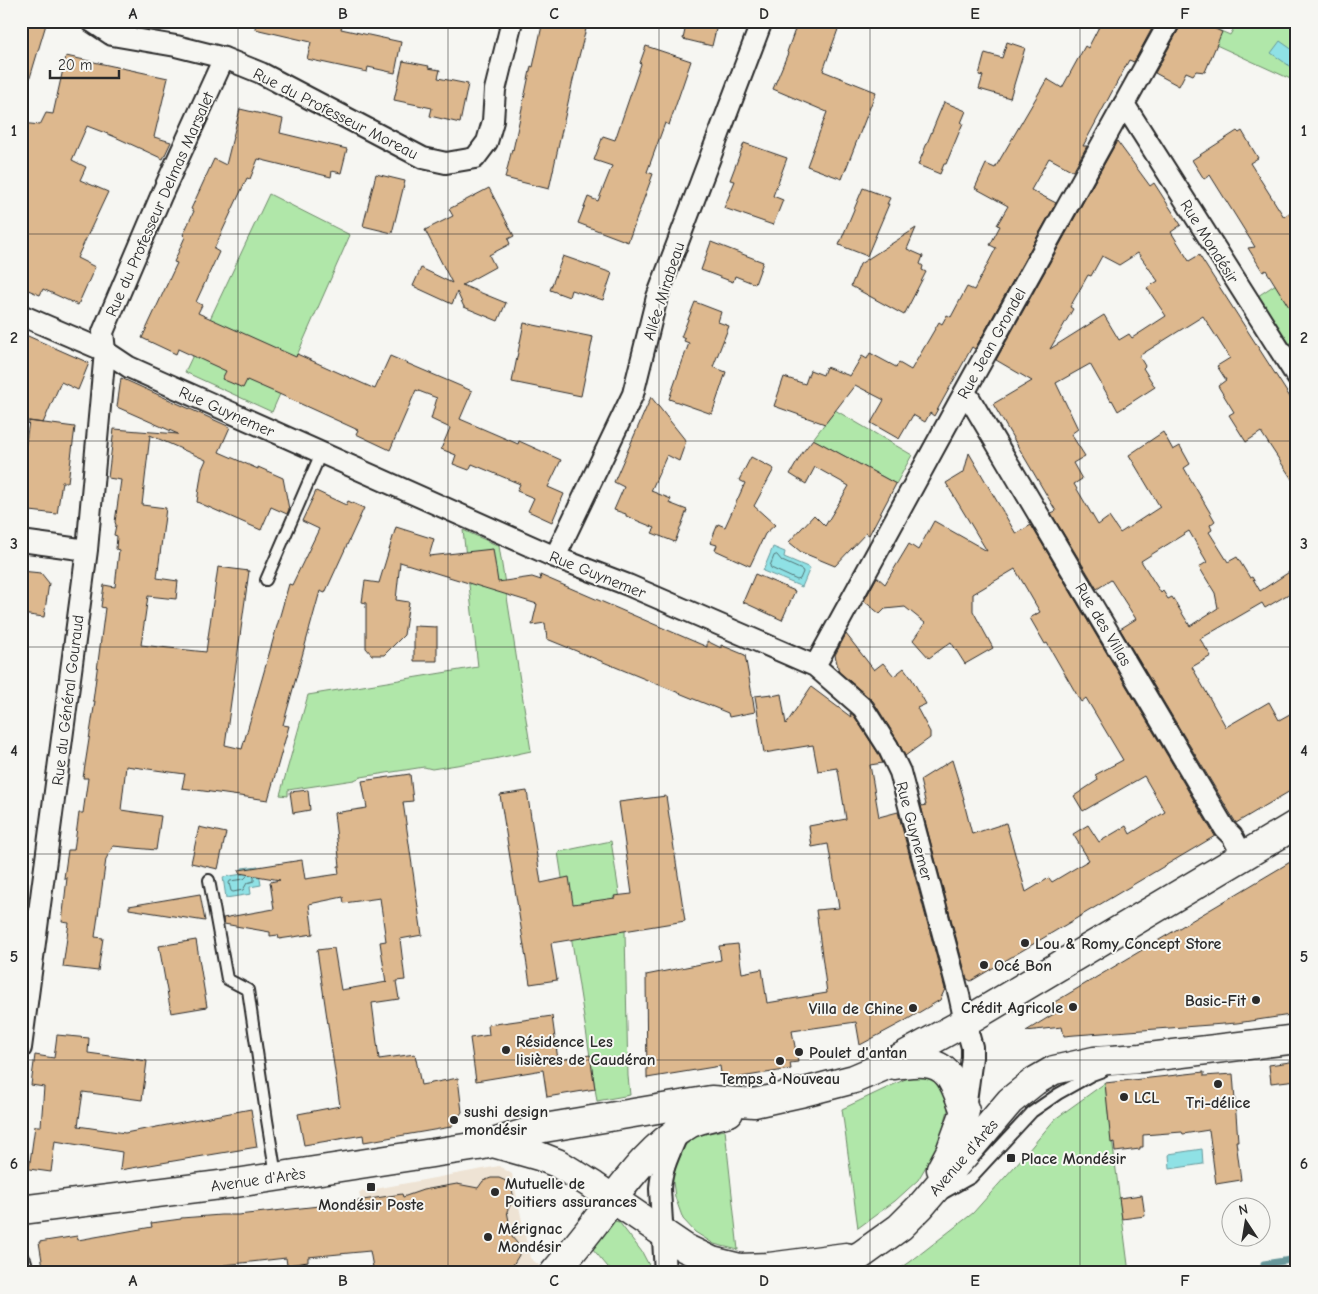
<svg xmlns="http://www.w3.org/2000/svg" width="1318" height="1294" font-family="'Comic Neue',sans-serif">
<style>
.built{fill:#eee3d4}
.green{fill:#b0e7a9;stroke:#6e896a}
.water{fill:#8fe1e5;stroke:#67989b}
.lines{fill:none;stroke-linecap:round;stroke-linejoin:round}
.shore{stroke:#537475;stroke-width:1}
.stream{stroke:#67989b;stroke-width:7}
.building{fill:#ddb88e;stroke:#2b2b2b;fill-rule:evenodd}
.lane-casing{stroke:#2b2b2b;stroke-width:14}
.street-casing{stroke:#2b2b2b;stroke-width:24}
.secondary-casing{stroke:#2b2b2b;stroke-width:31}
.lane{stroke:#f6f6f2;stroke-width:10}
.street{stroke:#f6f6f2;stroke-width:20}
.secondary{stroke:#f6f6f2;stroke-width:28}
.grid{fill:none;stroke:#2b2b2b;stroke-width:1;stroke-opacity:0.55}
.poi-dot{fill:#2b2b2b;stroke:#f6f6f2;stroke-width:2}
.labels{text-anchor:middle;stroke-width:4;stroke-linejoin:round;paint-order:stroke}
.street-label{font-size:16px;fill:#2b2b2b;stroke:#f6f6f2}
.poi-label{font-size:16px;font-weight:bold;fill:#2b2b2b;stroke:#f6f6f2;text-anchor:start}
.neatline{fill:none;stroke:#2b2b2b;stroke-width:2}
.grid-label{font-size:16px;text-anchor:middle;font-weight:bold;fill:#2b2b2b}
</style>
<rect width="100%" height="100%" fill="#f6f6f2"/>
<filter id="ink" filterUnits="userSpaceOnUse"><feTurbulence type="fractalNoise" baseFrequency=".02" numOctaves="2"/><feDisplacementMap in="SourceGraphic" scale="10" xChannelSelector="R" yChannelSelector="G"/><feConvolveMatrix kernelMatrix="1 2 1 2 8 2 1 2 1" color-interpolation-filters="sRGB"/></filter>
<g filter="url(#ink)">
<path class="built" d="M499 1166 512 1174 530 1258 549 1273H374L359 1192Z"/>
<path class="green" d="M1182 21H1197L1230 35 1238 21H1297V82L1214 44 1178 29Z
M269 194 350 235 272 412 185 372Z
M1297 270V358L1258 296Z
M835 410 912 455 896 484 813 439Z
M463 530 499 546 531 751 494 759 432 769 424 767 361 777 354 780 288 790V796L280 795 308 695 478 667Z
M611 841 625 931 628 1076 630 1095 597 1101 558 852Z
M924 1075 941 1085 946 1095 948 1110 939 1144 918 1180 895 1201 858 1228 842 1109 912 1076Z
M1105 1083 1129 1273H894L910 1262 973 1213 1023 1157 1055 1119Z
M725 1130 738 1250 714 1244 695 1232 683 1219 675 1197 673 1182 676 1160 683 1147 698 1135Z
M615 1221 619 1222 642 1252 653 1273H613L592 1248 610 1223Z"/>
<path class="water" d="M1280 41 1297 53V65L1294 69 1271 53Z
M773 547 785 552 784 557 810 568 802 587 763 571Z
M258 866 261 885 250 887 251 894 226 898 223 877 243 874 242 868Z
M1202 1149 1203 1164 1170 1169 1169 1154Z"/>
<g class="lines">
<path class="shore" d="M777 555 782 561 802 570 803 572 800 579 797 580 771 568 770 566 774 556Z
M247 876 244 879 230 881 229 883 231 891 233 892 243 890 247 883 254 881V877"/>
<path class="stream" d="M1264 1264 1297 1259"/>
</g>
<path class="building" d="M21 21H47L26 91 21 90Z
M256 21H343L341 29 401 42 395 73 368 67 367 72 307 59 311 42 255 29Z
M543 21H588L573 80 549 189 505 178 512 149 513 150 531 66 533 67Z
M687 21H718L712 46 683 39Z
M798 21H841L823 71 876 92 842 179 807 166 827 112 773 89 788 53 787 52Z
M1102 21H1156L1134 62 1129 60 1083 146H1087L1073 171 1049 158 1031 190 1056 203 975 349 972 347 934 416 930 413 925 422 913 415 899 439 871 423 884 400 855 385 825 424 774 406 784 377 805 384 810 370 823 375 826 367 850 376 862 356 867 359 870 353 896 367 899 363 911 370 939 322 942 324 947 315 951 317 967 287 974 290 996 248 990 245 1000 226 997 225 1008 206 975 188 986 164 995 168 1047 79 1062 88 1085 46 1088 48Z
M1182 21H1197L1222 32 1205 72 1196 71 1193 75 1186 72 1179 86 1155 73 1180 27Z
M1007 42 1025 48 1010 98 979 89 983 76 979 75 985 53 1002 58Z
M646 46 691 61 669 125 665 123 647 172 653 174 628 242 578 223 588 197 598 201 612 166 594 160 603 136 615 140 641 64 640 63Z
M66 56 168 78 154 137 171 142 163 159 113 136 87 126 72 160 86 167 80 180 108 192 77 258 95 267 78 305 43 289 40 295 21 287V123L40 125 46 113 53 114Z
M403 61 429 66 428 68 440 70 438 78 468 84 460 123 430 116 432 108 394 100Z
M944 102 966 111 961 123H963L946 164H944L940 174 918 165Z
M240 109 283 119 280 133 347 149 341 173 332 171 331 177 258 159 250 179 247 178 214 249 219 252 196 302 202 305 198 313 296 357 297 354 375 389 390 356 472 391 460 419 518 444 519 441 561 460 548 487 564 494 552 522 528 511 534 498 517 491 520 484 472 464 469 470 453 464 456 455 441 449 450 428 431 419 437 398 416 390 390 450 356 434 358 430 279 394 247 380 243 388 222 379 226 371 178 349 176 354 142 338 177 263 174 262 185 237 183 235 194 211 191 209 214 159 226 165Z
M1237 131 1239 133 1242 131 1258 158 1250 163 1284 217 1289 213 1290 216 1297 211V320L1266 270 1263 272 1248 248 1255 247 1210 175 1204 179 1192 160Z
M1117 141 1150 186 1154 183 1181 225 1171 232 1189 261 1199 255 1297 408V487L1261 432 1246 442 1229 415 1234 412 1218 386 1226 380 1217 366 1230 358 1203 316 1139 356 1145 366 1143 368 1155 387 1118 411 1112 400 1111 401 1090 364 1056 383 1078 429 1071 434 1085 456 1073 463 1082 479 1074 484 1098 525 1109 517 1120 533 1160 507 1129 455 1163 432 1173 450 1180 446 1190 464 1184 468 1215 521 1210 525 1212 530 1209 532 1228 562 1237 557 1250 578 1252 577 1260 591 1297 567V589L1265 608 1262 603 1200 639 1211 656 1192 667 1226 727 1269 702 1279 720 1297 710V787L1236 823 1120 629 1136 619 1111 580 1097 589 1051 513 1056 511 993 404 1032 381 996 360ZM1138 253 1158 281 1147 288 1166 316 1132 338 1129 334 1119 340 1104 315 1050 349 1073 309 1070 307 1088 275 1091 276 1102 256 1119 265ZM1189 531 1207 562 1199 567 1215 593 1218 608 1190 626 1172 597 1168 599 1163 591 1161 593 1141 561Z
M744 143 787 158 773 196 783 200 773 225 724 208 735 181 730 180Z
M376 174 405 181 392 233 363 226Z
M489 188 514 236 508 239 510 244 489 255 495 267 462 285 506 303 498 321 464 307 457 292 452 304 413 286 421 268 452 283 425 230 453 216 449 209Z
M863 188 890 198 887 204H889L867 256 839 245Z
M916 228 907 249 923 256 920 264 923 266 922 270 926 272 904 315 851 286 860 264Z
M711 242 763 262 755 284 735 276 733 282 701 270Z
M563 256 612 273 603 300 571 290 569 297 550 290Z
M695 302 721 312 718 322 729 326 713 367 726 372 712 414 669 399 689 343 684 341 685 339 681 337Z
M524 323 593 337 581 396 512 382Z
M21 333 89 363 78 390 61 382 43 423 21 420Z
M121 378 230 427 219 452 258 469V467L283 478 289 509 287 514 271 507 261 530 197 502 202 469 206 460 150 435 142 505 166 508 157 578 178 581 176 599 148 596 141 645 206 652 218 567 249 571 225 745 242 749 289 584 292 585 319 529 302 521 316 491 346 505 348 501 364 508 325 593 320 591 283 725 289 726 268 800 182 788 185 774 126 766 121 810 161 816 156 850 113 846 106 859 95 937 103 938 98 971 63 967 69 923 62 922 67 878H64L68 850H74L79 813H83L88 778H83L95 701H93L105 608 101 607 104 585 115 587 119 550 116 549 117 536 114 535 116 525 115 522 121 480 108 478 114 429 178 434 117 407Z
M651 397 686 441 679 461 667 455 651 491 671 499 669 503 687 510 675 542 652 533 655 528 626 516V514L614 510 624 487 614 482Z
M29 421 75 427 68 482H62L57 514 21 510 25 478 21 477Z
M813 439 896 484 869 535 866 533 835 566 801 552 789 542 814 515 825 526 849 486 815 467 806 484 790 474 803 452Z
M969 453 1016 534 1031 525 1215 836 971 981 967 979 921 806 926 805 920 780 952 760 964 799H963L972 834 1006 823 1026 892 1049 878 1052 882 1089 860 1073 834 1088 825 1099 842 1126 826 1130 834 1165 812 1144 776 1083 811 1074 796 1098 780 1095 775 1123 760 1086 698 1081 702 1047 643 1045 644 1030 618 1040 612 1015 569 973 594V611L993 648 965 664 951 642 929 658 913 640 925 623 905 607 885 609 880 614 864 601 877 577 885 584 909 544 918 550 934 521 987 551 946 483 964 472Z
M751 457 774 469 754 506 775 525 765 534 750 566 715 550 717 545 710 543 718 524 725 527 745 483 739 480Z
M396 527 434 539 429 556 493 549 498 582 532 577 541 580 540 575 707 647V641L721 648V645L745 655 755 712 729 717 728 713 547 639 545 623 532 625 537 604 400 562 396 600 409 602 404 635 384 655H372L366 648V603L362 602 365 581 379 583Z
M21 571 41 573 49 583 44 617 21 614Z
M755 574 795 591 782 620 743 602Z
M414 626 437 627V661H414Z
M846 634 874 670 883 663 894 676 904 668 912 679 926 704 917 708 930 732V738L905 756 898 741 873 701 839 672 835 655Z
M811 687 851 717 850 713 854 716 878 753 883 763 870 765 879 817 898 812 945 989 940 1000 903 1022 860 1045 856 1022 792 1031 798 1062 790 1063 791 1069 722 1080 720 1066 647 1078 646 975 721 960 719 946 738 944 742 973 762 969 767 1003 827 993 816 910 839 908 828 844 812 847 809 826 846 819 838 770H837V768L818 771 813 745 764 753 755 696 772 694V696L781 694 786 724Z
M410 774 413 801 403 802 422 935 400 939 405 980 396 981 399 999 372 1003 379 1059 415 1054 421 1085 458 1078 462 1112 451 1127 364 1142 363 1135 304 1145 298 1114 340 1106 317 950 334 948 341 990 387 982 386 983 380 942 386 941 380 898 344 903 343 897 309 904 313 934 279 939 278 935 270 936V932L224 924 223 918 274 909 270 882 280 880 239 873V870L302 860 305 879 339 874 338 866H340L334 813 367 808 362 781Z
M308 790 310 810 293 813 290 792Z
M527 791 541 883 569 877 573 904 615 898 614 896 632 894 619 802 666 796 685 921 551 943 557 980 530 984 500 795Z
M199 827 226 833 218 869 191 863Z
M1297 858V1014L1237 1023 1075 1035 1064 1036 1062 1027 1026 1031 1057 1012 1053 1003Z
M200 894 205 921 129 909V906Z
M196 940 207 1007 171 1013 159 946Z
M552 1016 558 1060 590 1055 595 1089 547 1097 543 1070 476 1081 470 1038 489 1035 488 1025Z
M57 1035 89 1038 88 1053 147 1061 142 1100 83 1092 78 1126 125 1133 251 1109 257 1147 120 1170 122 1152 55 1141 51 1172 29 1169 35 1126H41L44 1087 31 1085 35 1055 54 1058Z
M1297 1061V1080L1271 1083 1269 1065Z
M1204 1072V1076L1233 1074 1238 1141H1236L1241 1180 1216 1184 1209 1130 1183 1134 1182 1132 1143 1135V1147H1140V1149L1115 1152 1114 1142 1111 1143 1105 1083Z
M491 1178H499L506 1181 511 1187 513 1194V1200L507 1211 512 1237 517 1243 519 1249V1255L513 1265 510 1267 501 1271 488 1269 485 1273H374L370 1251 308 1257V1262L287 1265 286 1258 224 1265 225 1273H44L39 1242 77 1236 78 1240 152 1227 151 1223 181 1219V1218L221 1215H238L337 1204 402 1194 403 1197 423 1190 457 1184 478 1188 483 1181Z
M1142 1195 1145 1216 1122 1219 1119 1198Z"/>
<g class="lines">
<defs>
<path id="lane" d="M266 580 321 453
M209 880 227 979 248 990 267 1120 276 1175
M944 1193 971 1178 1032 1112 1058 1094 1092 1075 1103 1071"/>
<path id="street" d="M91 21 112 35 176 46 224 58 261 73 423 158 446 163 475 158 487 142 493 121 495 90 512 21
M1124 104 1297 377
M21 315 105 351 129 367 555 557 628 585 815 666 863 708 888 747 900 772 959 995 965 1022 972 1047V1057L965 1109
M963 395 970 399 1225 829 1232 836 1243 856
M21 541 87 550
M555 557 633 394 657 297 762 21
M815 666 963 395 1170 21
M21 1048 87 550 105 351 103 332 161 196 224 58
M21 1263 23 1273
M665 1273 660 1189C661 1169 670 1152 678 1133"/>
<path id="secondary" d="M894 1065C904 1064 915 1062 925 1063 952 1065 956 1090 965 1111L950 1152 941 1169
M493 1143 539 1156 557 1163 594 1186 685 1248 712 1261 740 1268 769 1267 846 1257
M21 1210 236 1183 478 1146 493 1143 538 1129 711 1100 754 1103 804 1092 854 1079 887 1065 965 1022 1297 824
M554 1273C571 1253 587 1234 602 1213 627 1180 652 1145 689 1124 701 1118 716 1116 729 1112
M824 1273 861 1255 900 1227 921 1206 1010 1101 1035 1081 1054 1070 1094 1061 1141 1058 1297 1039"/>
</defs>
<use href="#lane" class="lane-casing"/>
<use href="#street" class="street-casing"/>
<use href="#secondary" class="secondary-casing"/>
<use href="#lane" class="lane"/>
<use href="#street" class="street"/>
<use href="#secondary" class="secondary"/>
</g>
</g>
<path class="grid" d="M238 21V1273M448 21V1273M659 21V1273M870 21V1273M1080 21V1273M21 234H1297M21 441H1297M21 647H1297M21 854H1297M21 1060H1297"/>
<g class="poi-dot">
<circle cx="1025" cy="943" r="5"/>
<circle cx="984" cy="965" r="5"/>
<circle cx="1256" cy="1000" r="5"/>
<circle cx="1073" cy="1007" r="5"/>
<circle cx="913" cy="1008" r="5"/>
<circle cx="506" cy="1050" r="5"/>
<circle cx="799" cy="1052" r="5"/>
<circle cx="780" cy="1061" r="5"/>
<circle cx="1218" cy="1084" r="5"/>
<circle cx="1124" cy="1097" r="5"/>
<circle cx="454" cy="1120" r="5"/>
<rect x="1006" y="1153" width="10" height="10" rx="2.5"/>
<rect x="366" y="1182" width="10" height="10" rx="2.5"/>
<circle cx="495" cy="1192" r="5"/>
<circle cx="488" cy="1237" r="5"/>
</g>
<g class="labels">
<g class="street-label">
<text transform="translate(336 113) rotate(27)" y="6">Rue du Professeur Moreau</text>
<text transform="translate(159 204) rotate(-66)" y="6">Rue du Professeur Delmas Marsalet</text>
<text transform="translate(1210 241) rotate(58)" y="6">Rue Mondésir</text>
<text transform="translate(663 291) rotate(-72)" y="6">Allée Mirabeau</text>
<text transform="translate(991 343) rotate(-61)" y="6">Rue Jean Grondel</text>
<text transform="translate(227 411) rotate(24)" y="6">Rue Guynemer</text>
<text transform="translate(598 574) rotate(22)" y="6">Rue Guynemer</text>
<text transform="translate(1104 624) rotate(59)" y="6">Rue des Villas</text>
<text transform="translate(67 700) rotate(-83)" y="6">Rue du Général Gouraud</text>
<text transform="translate(915 831) rotate(75)" y="6">Rue Guynemer</text>
<text transform="translate(963 1157) rotate(-49)" y="6">Avenue d'Arès</text>
<text transform="translate(258 1179) rotate(-8)" y="6">Avenue d'Arès</text>
</g>
<g class="poi-label">
<text x="1035" y="949">Lou &amp; Romy Concept Store</text>
<text x="994" y="971">Océ Bon</text>
<text x="1246" y="1006" text-anchor="end">Basic-Fit</text>
<text x="1063" y="1013" text-anchor="end">Crédit Agricole</text>
<text x="903" y="1014" text-anchor="end">Villa de Chine</text>
<text x="516" y="1047">Résidence Les<tspan x="516" dy="18">lisières de Caudéran</tspan></text>
<text x="809" y="1058">Poulet d'antan</text>
<text x="780" y="1084" text-anchor="middle">Temps à Nouveau</text>
<text x="1134" y="1103">LCL</text>
<text x="1218" y="1108" text-anchor="middle">Tri-délice</text>
<text x="464" y="1117">sushi design<tspan x="464" dy="18">mondésir</tspan></text>
<text x="1021" y="1164">Place Mondésir</text>
<text x="505" y="1189">Mutuelle de<tspan x="505" dy="18">Poitiers assurances</tspan></text>
<text x="371" y="1210" text-anchor="middle">Mondésir Poste</text>
<text x="498" y="1234">Mérignac<tspan x="498" dy="18">Mondésir</tspan></text>
</g>
</g>
<rect width="1318" height="1294" fill="none" stroke="#f6f6f2" stroke-width="55"/>
<g transform="translate(1246 1222) rotate(348)"><circle r="24" fill="#f6f6f2" stroke="#a5a5a2"/>
<path d="M0-4L9 19L0 12L-9 19Z" fill="#2b2b2b"/>
<text y="-8" font-size="14" font-weight="bold" text-anchor="middle" fill="#2b2b2b">N</text>
</g>
<path d="M50 70v8h69v-8" fill="none" stroke="#2b2b2b" stroke-width="2.5"/>
<text x="58" y="70" font-size="15" fill="#2b2b2b" stroke="#f6f6f2" stroke-width="4" paint-order="stroke">20 m</text>
<rect x="28" y="28" width="1262" height="1238" class="neatline"/>
<g class="grid-label">
<text x="133" y="19">A</text>
<text x="343" y="19">B</text>
<text x="554" y="19">C</text>
<text x="764" y="19">D</text>
<text x="975" y="19">E</text>
<text x="1185" y="19">F</text>
<text x="14" y="136">1</text>
<text x="1304" y="136">1</text>
<text x="14" y="343">2</text>
<text x="1304" y="343">2</text>
<text x="14" y="549">3</text>
<text x="1304" y="549">3</text>
<text x="14" y="756">4</text>
<text x="1304" y="756">4</text>
<text x="14" y="962">5</text>
<text x="1304" y="962">5</text>
<text x="14" y="1169">6</text>
<text x="1304" y="1169">6</text>
<text x="133" y="1286">A</text>
<text x="343" y="1286">B</text>
<text x="554" y="1286">C</text>
<text x="764" y="1286">D</text>
<text x="975" y="1286">E</text>
<text x="1185" y="1286">F</text>
</g>
</svg>
